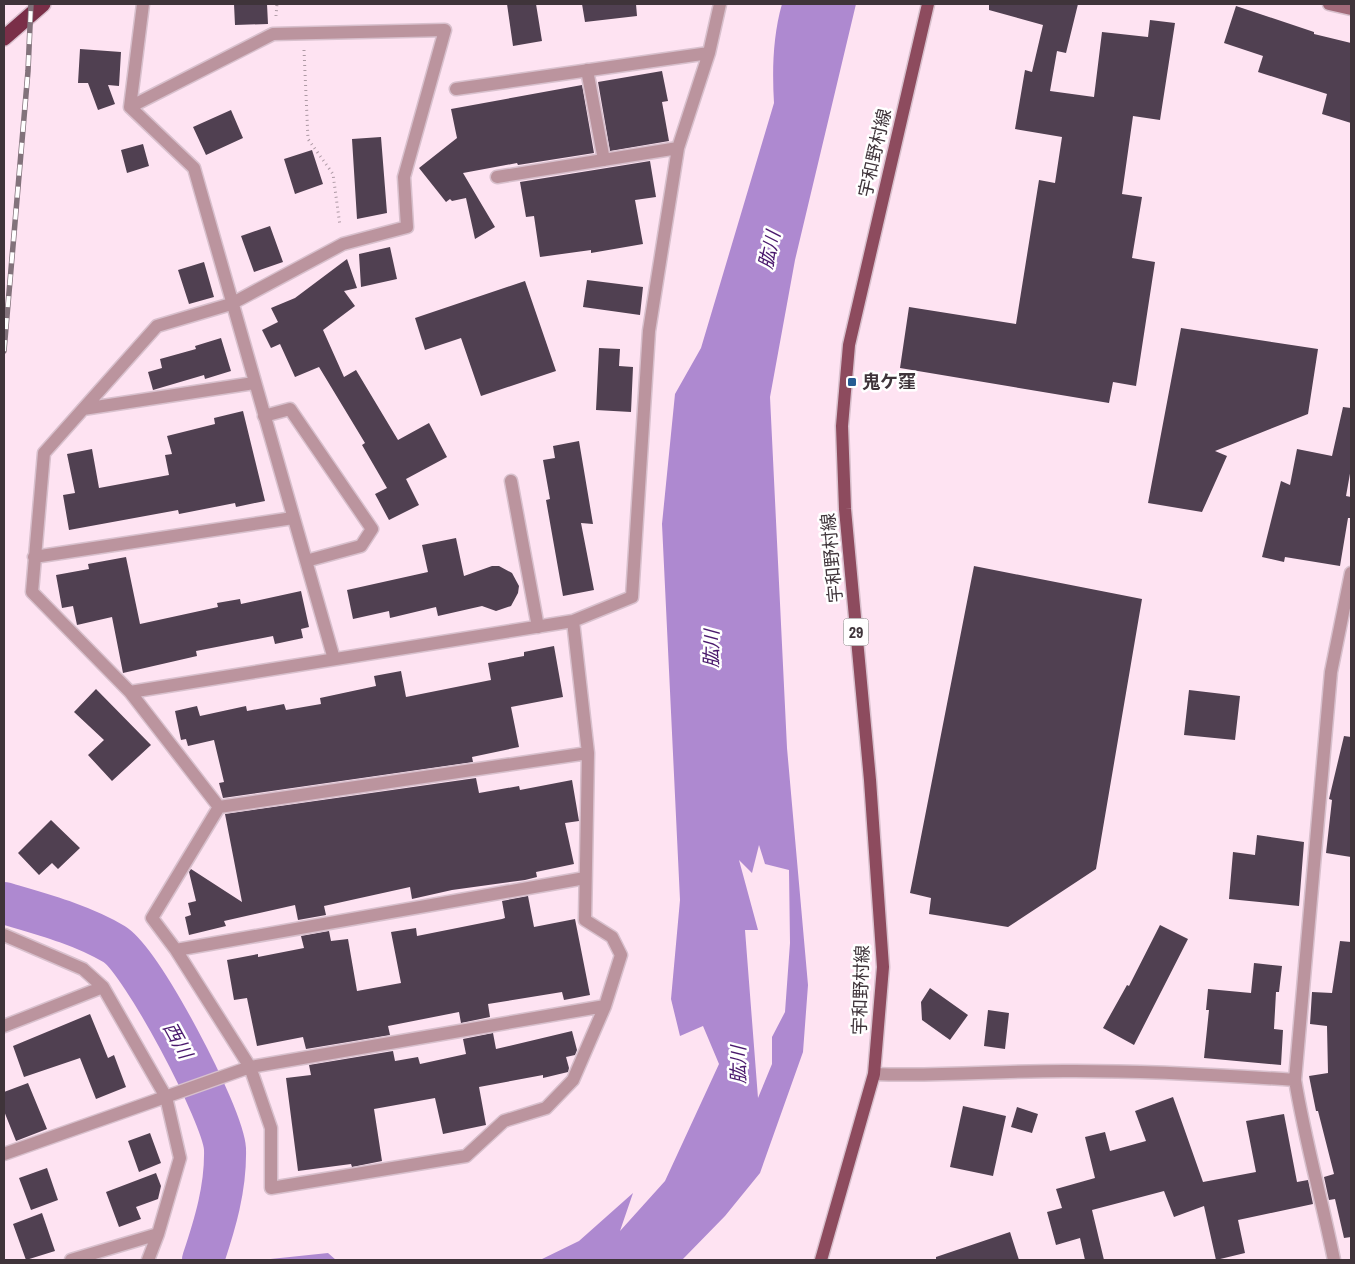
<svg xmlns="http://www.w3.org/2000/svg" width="1355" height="1264" font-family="'Archivo Narrow','Noto Sans JP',sans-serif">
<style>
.water{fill:#ae89d0;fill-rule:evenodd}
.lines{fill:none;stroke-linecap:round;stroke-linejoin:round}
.river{stroke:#ae89d0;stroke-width:42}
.building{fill:#504051}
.street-casing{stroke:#d8c0cd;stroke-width:15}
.secondary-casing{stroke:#d8c0cd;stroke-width:15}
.primary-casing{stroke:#d8c0cd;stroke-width:15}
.highway-casing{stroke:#d8c0cd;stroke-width:18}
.path{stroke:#ad99a4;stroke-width:3;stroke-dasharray:1 4;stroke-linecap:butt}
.street{stroke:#bb949e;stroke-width:12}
.secondary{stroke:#a16a79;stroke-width:12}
.primary{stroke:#8d4b5e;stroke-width:12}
.highway{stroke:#7a2f48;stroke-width:15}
.rail-casing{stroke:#82727b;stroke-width:5.5}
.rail{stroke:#fff;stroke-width:4;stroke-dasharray:11;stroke-linecap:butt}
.poi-dot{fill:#265b93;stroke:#fff;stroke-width:2}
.labels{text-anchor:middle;stroke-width:5;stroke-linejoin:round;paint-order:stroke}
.shield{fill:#fff;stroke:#797175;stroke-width:1}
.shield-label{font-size:16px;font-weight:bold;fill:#3f343a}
.street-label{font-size:18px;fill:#3f343a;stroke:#fff}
.poi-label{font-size:18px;font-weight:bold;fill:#3f343a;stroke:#fff;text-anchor:start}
.water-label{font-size:19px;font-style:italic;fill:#4a196d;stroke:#fff}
</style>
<rect width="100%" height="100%" fill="#fee3f2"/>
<path class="water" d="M782 4H856L795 260 770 397 787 748 808 985 803 1052 760 1173 725 1216 682 1260H540L579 1241 633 1193 620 1231 665 1181 719 1064 703 1026 680 1036 671 999 680 900 662 524 675 394 701 348 774 103C772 70 773 35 782 4ZM759 845 765 864 789 870 790 943 785 1012 772 1037V1064L758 1098 745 930H758L739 860 752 873Z
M328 1253 336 1260H260H261Z"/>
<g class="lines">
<path class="river" d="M4 903C41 914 80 924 114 944 142 961 223 1115 225 1149 226 1188 215 1224 203 1260"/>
</g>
<path class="building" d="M234 4H267L268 24 235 25Z
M507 4H536L542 41 513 46Z
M582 4H636L637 16 585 22Z
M989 4H1078L1066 53 1057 51 1050 91 1094 97 1102 32 1148 37 1150 20 1175 23 1160 120 1133 116 1122 194 1142 197 1132 258 1155 262 1136 386 1113 382 1109 403 900 368 909 307 1016 324 1039 180 1055 183 1062 137 1015 129 1025 70 1032 72 1043 25 989 10Z
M1236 6 1314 32V34L1351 43V123L1322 114 1327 94 1258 72 1263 56 1224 43Z
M80 49 121 52 119 86 108 85 115 104 98 110 88 83H78Z
M662 71 668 101 662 102 669 141 610 151 598 82Z
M582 85 594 153 518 165 517 163 463 173 495 227 475 239 466 198 452 201 450 199 446 202 419 168 457 138 451 109Z
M231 110 243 138 206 155 193 127Z
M381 137 387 213 357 219 352 139Z
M143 144 149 166 127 173 121 150Z
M312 150 323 184 295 194 284 159Z
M650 161 656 197 635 200 643 244 591 253V250L540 257 534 216 526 217 520 182Z
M270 226 283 262 254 272 241 236Z
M390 247 397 279 361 287 359 254Z
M347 259 357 288 344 291 355 306 323 330 344 377 356 370 398 440 429 423 447 457 406 479 419 505 389 520 375 494 387 488 362 445 365 443 319 367 295 377 280 344 271 348 262 330 278 322 271 308 295 298Z
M204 262 214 297 189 304 178 270Z
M587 280 643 287 640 315 583 307Z
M525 281 556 371 481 396 461 338 425 350 415 318Z
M1181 328 1318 349 1308 414 1215 451 1227 456 1202 512 1148 503Z
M221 338 231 371 205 379 204 375 153 390 148 372 162 368 160 359 196 349 195 346Z
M599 348 620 349 619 366 633 367 631 412 596 410Z
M1343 407 1351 408V468L1346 496 1351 497V518H1348L1340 566 1285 557 1284 562 1262 557 1281 481 1290 485 1297 449 1332 456Z
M243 411 265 501 236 507 235 503 179 514 178 510 69 530 63 495 75 493 67 454 92 449 99 488 169 475 165 455 172 454 167 436 215 424 214 418Z
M579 441 593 524 581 523 594 590 563 596 546 500 550 499 543 460 555 458 553 446Z
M456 538 464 576 492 566H499L512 573 519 586 518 593 511 606 496 611 482 606 438 616 436 607 390 618 389 611 353 619 347 590 428 572 422 545Z
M126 557 140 624 218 607 217 603 240 599 241 604 301 591 309 627 301 629 303 638 275 644 273 636 196 651 197 656 123 673 112 617 77 625 73 606 62 608 56 575 89 569 88 564Z
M974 566 1142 599 1096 869 1008 927 929 914 931 898 910 893Z
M554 646 563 697 511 707 519 747 472 757 473 762 223 798 219 783 224 782 214 740 188 746 186 739 181 740 175 711 197 706 200 716 246 706 247 711 284 704 286 710 321 704 320 698 376 686 374 676 401 671 406 697 491 680 488 663 524 656V652Z
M96 689 151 745 112 781 88 755 104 740 74 712Z
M1189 690 1240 696 1235 740 1184 735Z
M1344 736 1351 737V857L1326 853 1332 800 1329 799Z
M476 778 479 793 519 786 520 790 572 780 579 821 565 823 574 864 536 872 537 877 525 880 452 890 412 899 410 887 324 906 326 915 298 920 295 905 224 921 226 926 189 935 185 917 191 915 188 903 196 901 189 872 191 869 242 902 225 814Z
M51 820 80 848 58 869 52 863 39 875 18 853Z
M1257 835 1304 842 1299 906 1229 899 1233 852 1255 855Z
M528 896 534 927 575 919 590 995 564 1000 562 992 488 1004 490 1017 461 1023 459 1012 388 1026 390 1035 306 1049 303 1037 257 1046 247 998 234 1000 227 960 258 954V957L304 948 301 936 329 931 331 941 348 939 357 991 401 983 391 932 416 928 417 936 502 919 505 918 502 901Z
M1160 925 1188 939 1134 1045 1103 1028 1127 985 1129 986Z
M1340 941 1351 942V1237L1344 1238 1335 1199 1329 1200 1324 1177 1334 1174 1318 1111H1316L1309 1076 1328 1073 1327 1026 1310 1024 1312 992 1332 993Z
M1254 963 1282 966 1279 992H1276L1274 1029 1283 1030 1281 1065 1204 1058 1209 1010H1206L1208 989 1251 993Z
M930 988 968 1015 950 1040 922 1020 921 1002Z
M988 1010 1009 1013 1005 1049 984 1046Z
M90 1014 108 1058 114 1055 126 1087 96 1099 80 1058 24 1077 13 1046Z
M572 1031 577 1050 575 1055 566 1057 569 1068 568 1072 543 1078V1075L479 1087 486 1125 443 1134 435 1098 374 1109 382 1161 352 1167 351 1164 298 1171 286 1078 311 1075 309 1065 393 1051 395 1061 418 1057 420 1064 466 1054 463 1039 493 1033 496 1049Z
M28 1083 47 1129 16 1141 4 1111V1092Z
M1173 1097 1203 1182 1256 1172 1246 1121 1284 1114 1297 1182 1308 1180 1313 1204 1238 1220 1245 1253 1216 1260 1204 1206 1174 1217 1164 1191 1092 1210 1104 1260H1085L1080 1238 1056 1245 1047 1212 1062 1208 1056 1189 1095 1178 1085 1137 1105 1132 1110 1151 1146 1141 1135 1111Z
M963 1106 1006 1116 993 1176 950 1167Z
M1017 1107 1038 1114 1032 1133 1011 1127Z
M150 1133 161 1163 139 1172 128 1141Z
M47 1168 58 1200 31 1210 19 1178Z
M156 1173 161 1186 158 1199 136 1207 141 1219 119 1227 106 1192Z
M42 1213 55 1251 26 1260 13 1224Z
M1010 1232 1019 1260H936V1257Z"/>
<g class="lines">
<defs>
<path id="street" d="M587 70 604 160
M456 89 709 53
M130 107 273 34 445 30 404 177 407 227 343 244 231 304 157 326 44 453 32 592 130 692 219 807 152 918 176 950 250 1067 271 1128V1188L466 1156 504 1121 546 1108 573 1080 605 1006 621 955 612 937 585 920 588 753 573 621
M130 107 194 168 334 659
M130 107 143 4
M497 177 678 148
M83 409 254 383
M264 416 290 409 372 529 361 546 306 561
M511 481 538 627
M34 557 293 518
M130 692 573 621 632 597 649 331 678 148 709 53 720 4
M219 807 588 753
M4 935 83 969 103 987 166 1097 180 1158 158 1234 148 1260
M176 950 585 878
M4 1026 103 987
M874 1074C941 1077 1008 1070 1075 1071 1148 1071 1222 1075 1295 1080
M4 1154 250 1067 605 1006
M71 1260 158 1234
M1334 1260C1322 1200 1305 1141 1295 1080L1331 672 1351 573"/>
<path id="secondary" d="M1329 4 1351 9"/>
<path id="primary" d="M821 1260 874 1074 883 967 870 780 845 509 842 426 849 345 928 4"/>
<path id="highway" d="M4 38 43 4"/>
</defs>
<use href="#street" class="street-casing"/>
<use href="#secondary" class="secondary-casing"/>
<use href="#primary" class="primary-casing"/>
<use href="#highway" class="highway-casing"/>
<path class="path" d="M276 16 277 4
M304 50 308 139 333 174 340 226"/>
<use href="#street" class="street"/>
<use href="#secondary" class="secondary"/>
<use href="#primary" class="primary"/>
<use href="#highway" class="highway"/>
<defs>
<path id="rail" d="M4 351 28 71 31 4"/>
</defs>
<use href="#rail" class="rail-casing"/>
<use href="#rail" class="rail"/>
</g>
<rect class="poi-dot" x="847" y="377" width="10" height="10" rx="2.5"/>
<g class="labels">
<rect class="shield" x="843.5" y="618.5" width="25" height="27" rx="4"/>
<g class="shield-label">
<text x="856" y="638">29</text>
</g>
<g class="street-label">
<text transform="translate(875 153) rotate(-77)" y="6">宇和野村線</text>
<text transform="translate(832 558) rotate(-95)" y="6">宇和野村線</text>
<text transform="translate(861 990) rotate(-88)" y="6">宇和野村線</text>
</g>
<g class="poi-label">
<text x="862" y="388">鬼ケ窪</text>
</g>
<g class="water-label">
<text transform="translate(769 250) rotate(-77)" y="7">肱川</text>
<text transform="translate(711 649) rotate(-89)" y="7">肱川</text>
<text transform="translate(178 1040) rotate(61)" y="7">西川</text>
<text transform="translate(738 1065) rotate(-90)" y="7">肱川</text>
</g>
</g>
<rect width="1355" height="1264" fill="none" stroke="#3f343a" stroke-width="10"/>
</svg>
